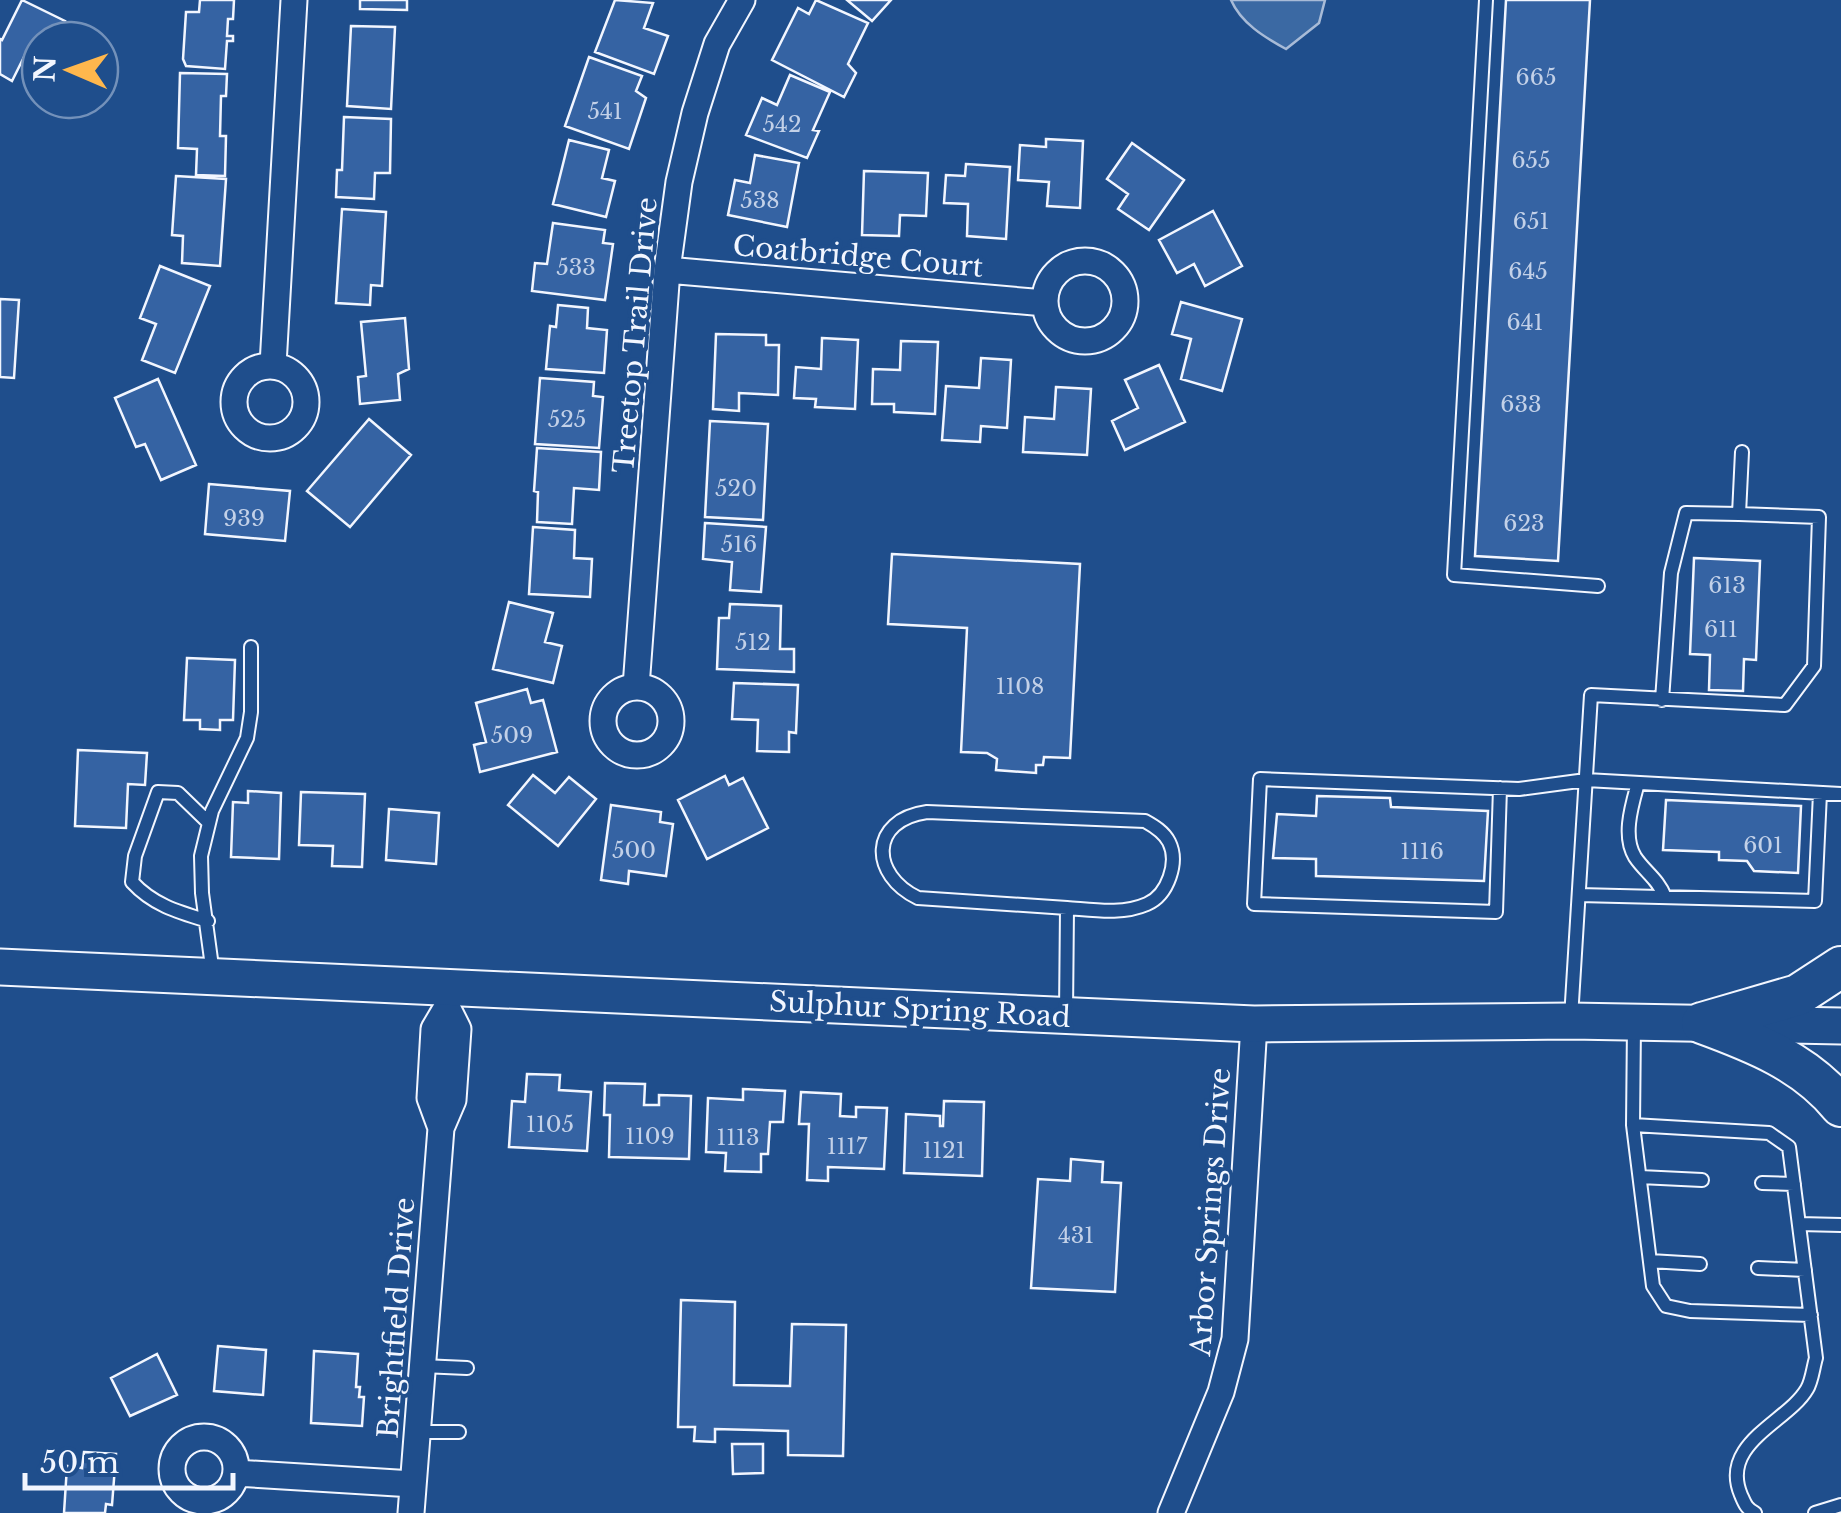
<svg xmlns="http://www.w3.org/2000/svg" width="1841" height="1513" font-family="'Libre Baskerville',serif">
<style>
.water{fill:#3b69a3;stroke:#a8bbd7;stroke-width:2.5}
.building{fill:#3563a3;stroke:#f2f6ff;stroke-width:2.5}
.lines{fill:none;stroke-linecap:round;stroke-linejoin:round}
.service-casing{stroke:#f2f6ff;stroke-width:16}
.minor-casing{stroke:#f2f6ff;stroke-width:29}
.secondary-casing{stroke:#f2f6ff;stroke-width:39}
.primary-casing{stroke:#f2f6ff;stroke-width:44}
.service{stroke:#1f4e8c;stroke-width:12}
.minor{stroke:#1f4e8c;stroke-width:25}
.secondary{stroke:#1f4e8c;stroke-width:35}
.primary{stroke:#1f4e8c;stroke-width:40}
.labels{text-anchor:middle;stroke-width:8;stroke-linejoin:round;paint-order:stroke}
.number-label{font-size:22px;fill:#c3d1e8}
.street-label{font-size:28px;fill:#f2f6ff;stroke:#1f4e8c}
</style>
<rect width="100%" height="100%" fill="#1f4e8c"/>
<path class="water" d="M1231 0H1325L1319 23 1286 49C1264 37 1241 23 1231 0Z"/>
<path class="building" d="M22 0 65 21 56 40H40V63L25 55 12 81 0 74V39L2 40Z
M200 0H234L233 19H228L227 36H233V41H227L225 69 186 66 183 59 186 12H199Z
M360 0H407V10L360 9Z
M615 0 653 3 644 28 668 36 654 74 595 52Z
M816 0 868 23 848 64 856 73 844 97 772 60 798 8 809 14Z
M847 0H891L872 21Z
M1506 0H1590L1558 561 1475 556Z
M351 26 395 27 391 109 347 106Z
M589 57 642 76 636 91 646 98 629 149 565 126Z
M180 73 227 74 226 96H221L220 136H226L225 176 196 175 197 149 178 148Z
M790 75 830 92 813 130 819 131 807 158 746 135 762 98 777 105Z
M344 117 391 119 390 173H375L374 199 336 197 337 170H342Z
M1046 139 1083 141 1080 208 1047 206 1049 182 1018 180 1020 145 1046 147Z
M569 140 609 150 602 178 615 181 606 217 553 204Z
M1132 143 1184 180 1149 230 1118 209 1128 194 1107 179Z
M755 155 799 163 787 227 728 215 735 180 750 183Z
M966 164 1010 167 1006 239 967 236 968 204 944 203 946 175 965 176Z
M864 171 928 173 926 216 900 215 899 236 862 235Z
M176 176 226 179 220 266 182 263 183 236 172 235Z
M342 209 386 212 382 286 371 285 370 305 336 303Z
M1213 211 1242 266 1205 286 1194 264 1177 273 1159 240Z
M553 223 605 230 603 243 613 244 605 300 532 291 535 263 547 264Z
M160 266 210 286 175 373 142 360 156 324 140 318Z
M0 299 19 300 14 378 0 377Z
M1181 302 1242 319 1222 391 1181 379 1191 339 1172 334Z
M558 305 588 308 587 328 607 330 604 373 546 369 550 326 556 327Z
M405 318 409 369 398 374 400 400 360 404 358 377 366 376 361 322Z
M716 334 766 335V345H779L778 395 739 393V411L713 409Z
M822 338 858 340 855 409 815 407 816 399 794 398 796 367 821 369Z
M901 341 938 342 935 414 894 412V404H872L873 369 900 370Z
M981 358 1011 360 1007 428 981 426 980 442 942 440 946 386 979 388Z
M1159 365 1185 422 1125 450 1112 421 1138 408 1125 380Z
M540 378 594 382 593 396 603 397 599 448 535 444Z
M158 379 196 465 161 480 145 444 136 447 115 398Z
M1056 387 1091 389 1087 455 1023 452 1025 417 1054 419Z
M369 419 411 455 350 527 307 491Z
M710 421 768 424 763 520 705 517Z
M537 448 601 452 599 490 574 488 572 524 537 522 538 492 534 491Z
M209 484 290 491 285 541 205 534Z
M705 523 766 527 761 592 730 590 732 562 703 559Z
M533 527 575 530 574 558 592 559 590 597 529 594Z
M892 554 1080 564 1070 758 1044 757 1043 765H1036V773L996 770 997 759 987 753 961 752 967 628 888 624Z
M1694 558 1760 561 1756 660 1744 659 1743 691 1709 690 1710 655 1690 654Z
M509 602 553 613 545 642 562 646 553 683 493 669Z
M730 604 781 606 780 649H794V672L717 669 719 618H729Z
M187 658 235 660 233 720H220V730L200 729V720H184Z
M734 683 798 685 796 733 789 732V752L757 751 758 720 732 719Z
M527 689 531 703 543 700 557 752 480 772 474 745 486 742 476 703Z
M78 750 147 753 145 785 128 784 126 828 75 826Z
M533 775 555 793 569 777 596 799 558 846 508 805Z
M725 776 729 785 743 778 768 828 707 859 678 800Z
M248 791 281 793 279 859 231 857 233 802 248 803Z
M301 792 365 794 362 867 332 866 333 846 299 845Z
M1317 796 1390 798 1391 807 1488 811 1484 881 1316 876V859L1273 858 1277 814 1316 816Z
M1666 800 1801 806 1798 873 1754 871 1747 861 1719 860V852L1663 850Z
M611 805 661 812 660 822 673 824 666 876 629 871 628 884 601 880Z
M389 809 439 813 436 864 386 860Z
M527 1074 560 1075 559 1090 591 1092 587 1151 509 1147 512 1101 525 1102Z
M605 1083 645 1084 644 1105H659V1095L691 1096 689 1159 609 1157 610 1115H604Z
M743 1089 785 1091 783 1122H770L768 1154H761V1172L725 1171 726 1153 706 1152 708 1098 743 1100Z
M801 1092 841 1094 840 1116 856 1117V1107L887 1108 884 1169 828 1167V1181L807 1180 809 1124H799Z
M944 1101 984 1102 982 1176 904 1173 906 1114 940 1116V1126H943Z
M1071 1159 1103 1162 1102 1182 1121 1183 1115 1292 1031 1288 1038 1179 1070 1181Z
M681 1300 735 1302 734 1385 790 1386 792 1324 846 1325 843 1456 788 1455V1431L715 1429V1442L694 1441 695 1427H678Z
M218 1346 266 1350 263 1395 214 1391Z
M314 1351 358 1354 356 1387H360L359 1397H364L362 1426 311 1423Z
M157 1354 177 1395 130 1416 111 1378Z
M732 1444H763V1473L733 1474Z
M84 1452 116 1454 112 1505 106 1504 105 1513H64L67 1466 82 1468Z"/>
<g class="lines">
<defs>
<path id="service" d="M1486 0 1454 575 1598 586
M1662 700 1671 573 1686 513 1739 514 1742 452
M1638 783C1632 805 1622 836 1635 857 1645 872 1658 879 1665 897
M1500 788 1496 912 1254 904 1260 779 1519 789 1586 780 1841 794
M1579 895 1815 901 1820 793
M208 921C178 912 153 905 132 882L135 856 158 792 178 793 209 823
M213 974 202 893 201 856 212 811 247 738 251 712V647
M1066 1013 1067 908C1094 910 1122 915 1147 904 1168 895 1179 862 1169 842 1164 832 1154 826 1145 821L927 812C869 820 870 875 918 898L1067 908
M1571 1018 1591 695 1785 705 1814 666 1819 517 1739 514
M1634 1024 1633 1125 1653 1286 1666 1306 1690 1311 1811 1315
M1633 1125 1769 1133 1789 1147 1816 1358C1813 1368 1812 1381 1807 1389 1788 1422 1719 1443 1741 1495 1745 1504 1746 1508 1755 1513
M1640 1177 1702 1180
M1762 1183 1794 1184
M1799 1224 1841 1225
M1650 1261 1700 1264
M1758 1268 1805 1270
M422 1366 467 1368
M417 1432H459
M1815 1513 1841 1505"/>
<path id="minor" d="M1045 301a40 40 0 1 1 80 0a40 40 0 1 1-80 0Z
M667 270 1045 303
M273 365 294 0
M234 402a36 36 0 1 1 72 0a36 36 0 1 1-72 0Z
M603 721a34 34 0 1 1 68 0a34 34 0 1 1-68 0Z
M636 687 667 270 679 182 695 113 717 44 742 0
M441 1128 430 1098 434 1029 447 1007
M172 1469a32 32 0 1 1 64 0a32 32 0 1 1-64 0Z
M236 1473 413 1484
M411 1513 441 1128 453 1100 458 1029 447 1007V989
M1171 1513 1221 1392 1235 1339 1254 1024"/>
<path id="secondary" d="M0 967 1254 1024 1571 1021 1841 1026"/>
<path id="primary" d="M1702 1023C1754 1042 1805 1062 1841 1106
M1702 1023 1798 995 1841 967"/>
</defs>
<use href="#service" class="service-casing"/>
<use href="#minor" class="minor-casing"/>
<use href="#secondary" class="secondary-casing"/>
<use href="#primary" class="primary-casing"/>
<use href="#service" class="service"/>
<use href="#minor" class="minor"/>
<use href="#secondary" class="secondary"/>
<use href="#primary" class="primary"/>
</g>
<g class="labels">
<g class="number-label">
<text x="1536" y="85">665</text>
<text x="605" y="119">541</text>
<text x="782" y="132">542</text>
<text x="1531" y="168">655</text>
<text x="760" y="208">538</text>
<text x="1531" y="229">651</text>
<text x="576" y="275">533</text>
<text x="1528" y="279">645</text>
<text x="1525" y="330">641</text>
<text x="1521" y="412">633</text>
<text x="567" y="427">525</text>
<text x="736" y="496">520</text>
<text x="244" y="526">939</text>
<text x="1524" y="531">623</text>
<text x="739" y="552">516</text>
<text x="1727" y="593">613</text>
<text x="1721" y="637">611</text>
<text x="753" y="650">512</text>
<text x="1020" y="694">1108</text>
<text x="512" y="743">509</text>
<text x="1763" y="853">601</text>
<text x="634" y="858">500</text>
<text x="1422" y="859">1116</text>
<text x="550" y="1132">1105</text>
<text x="650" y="1144">1109</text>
<text x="738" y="1145">1113</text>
<text x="847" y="1154">1117</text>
<text x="944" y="1158">1121</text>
<text x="1076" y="1243">431</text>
</g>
<g class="street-label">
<text transform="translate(858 256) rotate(5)" y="10">Coatbridge Court</text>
<text transform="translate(635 335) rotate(-85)" y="10">Treetop Trail Drive</text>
<text transform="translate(920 1009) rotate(3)" y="10">Sulphur Spring Road</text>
<text transform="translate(1210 1212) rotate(-86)" y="10">Arbor Springs Drive</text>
<text transform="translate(396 1318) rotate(-86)" y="10">Brightfield Drive</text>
</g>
</g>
<g transform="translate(70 70) rotate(272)"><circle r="48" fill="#1f4e8c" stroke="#7391ba" stroke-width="2.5"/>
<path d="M0-8L18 38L0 25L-18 38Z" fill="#ffb74d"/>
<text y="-15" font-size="28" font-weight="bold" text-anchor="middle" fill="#f2f6ff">N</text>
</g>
<path d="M25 1473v15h208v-15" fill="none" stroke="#f2f6ff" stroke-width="5"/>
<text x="40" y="1473" font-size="30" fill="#f2f6ff" stroke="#1f4e8c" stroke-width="8" paint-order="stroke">50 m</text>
</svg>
